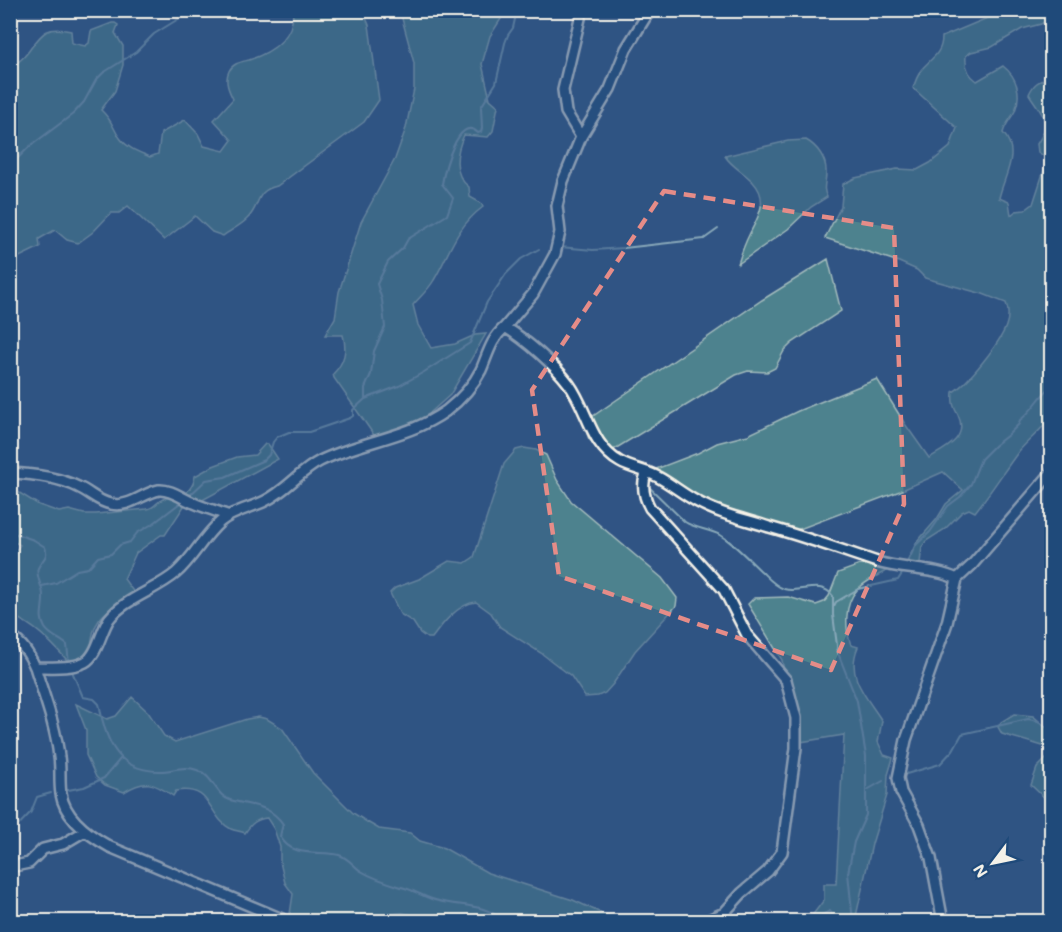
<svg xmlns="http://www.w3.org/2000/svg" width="1062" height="932" font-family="Mali,sans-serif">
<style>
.green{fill:#4e828e;stroke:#a1babb;stroke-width:1.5}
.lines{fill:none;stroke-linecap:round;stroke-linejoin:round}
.stream{stroke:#88a8b9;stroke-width:2}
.minor-casing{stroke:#f4f1e8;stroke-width:14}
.minor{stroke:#1f4a7a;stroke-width:9}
.marked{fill:none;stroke:#e58c88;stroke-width:4.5;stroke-dasharray:12 8;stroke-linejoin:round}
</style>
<rect width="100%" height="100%" fill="#305484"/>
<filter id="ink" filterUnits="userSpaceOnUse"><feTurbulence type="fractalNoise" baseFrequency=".0167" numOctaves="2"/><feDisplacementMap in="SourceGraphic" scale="12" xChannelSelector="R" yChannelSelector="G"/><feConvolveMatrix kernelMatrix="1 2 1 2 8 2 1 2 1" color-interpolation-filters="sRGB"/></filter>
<g filter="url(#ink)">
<path class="green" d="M293 11H363L369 25 379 100 364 122 277 186C254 191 261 206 247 219 240 226 231 230 223 236L212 232 195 216 164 240 128 206 119 213H111L93 232 78 243 67 240 55 230 39 239 40 247 11 261V69C16 63 24 58 28 52 42 33 46 25 71 31L72 43 85 46 89 43 91 31 112 23H115L118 25 115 33 123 46V65L115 91 101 110C114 122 112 128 120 138 127 148 139 152 150 157L158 154 161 133 185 120 198 134 204 146 224 151 232 140 214 120 233 99C229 91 224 81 229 71 233 63 241 62 249 60 273 52 294 37 293 11Z
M400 11H506L490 36 482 64 490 99 498 106 493 131 488 137 464 135C456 152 452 174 469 187L470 197 481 203 483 207C455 228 450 253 434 280 429 289 420 297 413 305L418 325 431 348 455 344 475 335 486 334 450 395 431 412 427 418 376 438 334 378 333 374C345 362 347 350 343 335H325L335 318 339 292 361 222 395 159 406 128 414 89V63Z
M1004 11H1051V18L1041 24 1022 29 992 47 971 52 966 56C965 66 968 75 977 81L1003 66C1017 77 1022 94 1015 111 1011 119 1005 124 1003 133 1021 152 1004 176 999 198L1009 202 1011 215 1016 211 1025 210 1033 204 1046 164 1044 156 1038 152 1037 144C1053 120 1042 115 1029 94 1033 85 1038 80 1048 79L1052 74V226L1050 230 1045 233 1052 239 1051 417C1042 430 1029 439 1019 451 1004 471 991 492 975 512L969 509 962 512 945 529 926 541 922 547 919 571 903 570 917 542 937 519 946 504 963 490 943 472 900 491 789 533 730 517 648 472 698 453 717 443 748 435 798 411 877 379 905 424 929 458C946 448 969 438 958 415 953 406 952 402 953 392 968 383 1000 343 1006 326 1009 318 1009 311 1006 303L983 294 925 278 917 270 899 262 825 238 841 206 843 184 855 178 897 169 917 170 930 163 950 147 957 128 913 88C915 82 918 75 921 70 931 58 942 54 942 37Z
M806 140C817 146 827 159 826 173 826 182 822 189 827 197L811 207 788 229 738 264C741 254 745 243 750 233 759 216 769 199 753 182 744 172 732 167 725 156L788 141Z
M828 259 841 311 792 343 784 351 775 368 767 372 748 371 736 375 605 455 589 439 583 423 762 300Z
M265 444H268L278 459 197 503 188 500 165 535H161L136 553 124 579 135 594C102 611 87 623 92 662L66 659C49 640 34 625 11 615V556L20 545 11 540 10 487 39 505 59 512 69 510 84 514H96L147 509C155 508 156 502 163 499 168 496 172 499 177 498 187 495 194 485 195 476L213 466 237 457 255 455Z
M524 448 536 450 546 455 557 480 571 501 662 578 677 598 676 606 635 651 613 684 605 693 598 696 585 697 571 676 541 653 500 627 491 613 476 602C458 604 443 623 432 638H427L420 633 413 622 400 614 390 593 395 588 419 579 449 561 465 563 474 557 504 464 516 450Z
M866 558 890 569C882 573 863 583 857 590 844 604 845 629 851 645L858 647C845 677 867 697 882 721L878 742 884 755 893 758 888 775 887 795 872 844 855 921H808L824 900V884H836L844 735 794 743 795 729 782 660 748 604 754 598 788 597 816 605 824 602 829 596 838 573 863 564Z
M132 697 148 712 164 736 175 742 247 719 259 717 267 719 282 728 313 773 353 813 367 822 379 829 410 833 420 841 444 848 488 873 573 900 601 913 626 921 486 922 479 920 473 922H423L413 915 402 913 390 914 385 921H289L293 894 285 883 280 862V847L274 829 267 818C256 819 251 824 245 833 241 831 235 831 231 829 207 816 213 785 176 791L173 796C153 782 145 779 124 792L105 785 96 777 86 755V730L76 704 107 719 116 716Z
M1014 714 1033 716 1051 731V752L1046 747 1002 734 998 727 1001 722Z
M1051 754V804L1031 785 1037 768Z"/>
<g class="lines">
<path class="stream" d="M10 166 29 147 73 114 84 102 96 80 103 73 136 52 154 34 193 10
M560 247 593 250 624 248 704 239 718 229
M365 398V388L371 374 374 351 385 327 382 300 377 284 388 262 403 248 408 239 447 215 453 198 442 184C444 172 458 113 478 133L481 132 482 128 481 107 496 83 505 43 508 35 513 28 517 10
M647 485 685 522C696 529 709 529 720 535 734 543 750 561 762 572 769 579 775 586 784 589 800 594 821 579 833 596V615L838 653 857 701 866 756V815L854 842 848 873 853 922
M188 497 206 480 225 477 264 460 269 455 273 442 277 437 289 432H309L350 418 353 416V410L365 399 399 386 424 372 470 343 487 302 506 274 521 259 539 249
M10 532 34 540 45 547C49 558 42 559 38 568 35 575 43 588 43 595 44 608 38 616 45 628 51 637 60 638 67 645L69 663
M907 564 915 546 930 532 948 506 960 497 971 484 981 459 995 445 1008 435 1019 424 1020 420C1033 411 1039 396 1052 386
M42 586 56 583 77 570 88 568 98 557 111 554 120 545 130 542 137 533 154 523 184 500
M834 606 836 602 858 589 898 580 905 569
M71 669 83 697 94 699 99 704C101 710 101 716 103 722 111 753 126 771 160 771 173 771 184 765 197 770 213 775 216 796 230 800 251 806 269 804 283 824L280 836C292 859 319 850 339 855 349 858 353 866 361 871 376 880 392 884 408 889 419 893 428 899 439 901 462 907 486 903 504 922
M903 775 940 764 953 750 962 734 1028 719 1038 721 1052 731
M867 790 883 781
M63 791 84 787 104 778 121 758
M10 834 31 812 37 797 51 793
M820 922 822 915 830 911 833 916 831 922"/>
<defs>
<path id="minor" d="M581 137 566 112 563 90 582 10
M505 327 533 294 555 254 560 232 557 206 563 181 581 137 610 89 626 49 650 10
M647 472C641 484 644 497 650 508L724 590 747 635 786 680 796 718V748L782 852 768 871 742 893 724 913 704 922
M10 473C33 474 58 477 78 487 90 492 98 502 111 504 129 508 143 493 159 490 171 489 183 499 194 503 205 508 217 511 229 516
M10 636C23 644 29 654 35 667 44 696 56 727 59 757 61 769 59 782 61 794 65 819 90 836 110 847L289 922
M35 667C50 667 71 669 85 662 97 656 101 631 109 619 124 599 156 590 176 573 193 558 203 537 220 522 232 511 251 508 265 501 286 491 300 471 320 461 361 441 408 438 446 411 460 400 473 386 481 370 488 354 491 339 505 327 526 340 554 364 569 384 588 410 590 445 620 462 632 469 646 470 658 477 671 484 683 494 696 501 719 514 744 519 769 527 805 537 841 550 877 562 902 570 935 568 957 579L972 565 1052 472
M10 867 29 863 43 849 63 844 85 831
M943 922 931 858 919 825 901 792 898 778 906 740 947 623 957 579"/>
</defs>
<use href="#minor" class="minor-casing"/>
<use href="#minor" class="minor"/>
</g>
</g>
<path d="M0 0H1062V932H0ZM664 191 894 228 904 504 831 670 559 576 532 390Z" fill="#305484" fill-opacity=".55" fill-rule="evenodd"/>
<path class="marked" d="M664 191 894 228 904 504 831 670 559 576 532 390Z"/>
<rect width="1062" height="932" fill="none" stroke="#1f4a7a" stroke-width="36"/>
<rect x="18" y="18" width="1026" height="896" fill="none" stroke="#f4f1e8" stroke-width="2" filter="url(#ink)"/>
<g transform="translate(993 863) rotate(238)" stroke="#1f4a7a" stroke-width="4.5" paint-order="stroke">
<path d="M0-4.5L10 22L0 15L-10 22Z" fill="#f4f1e8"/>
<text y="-9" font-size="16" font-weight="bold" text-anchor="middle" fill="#f4f1e8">N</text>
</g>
</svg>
